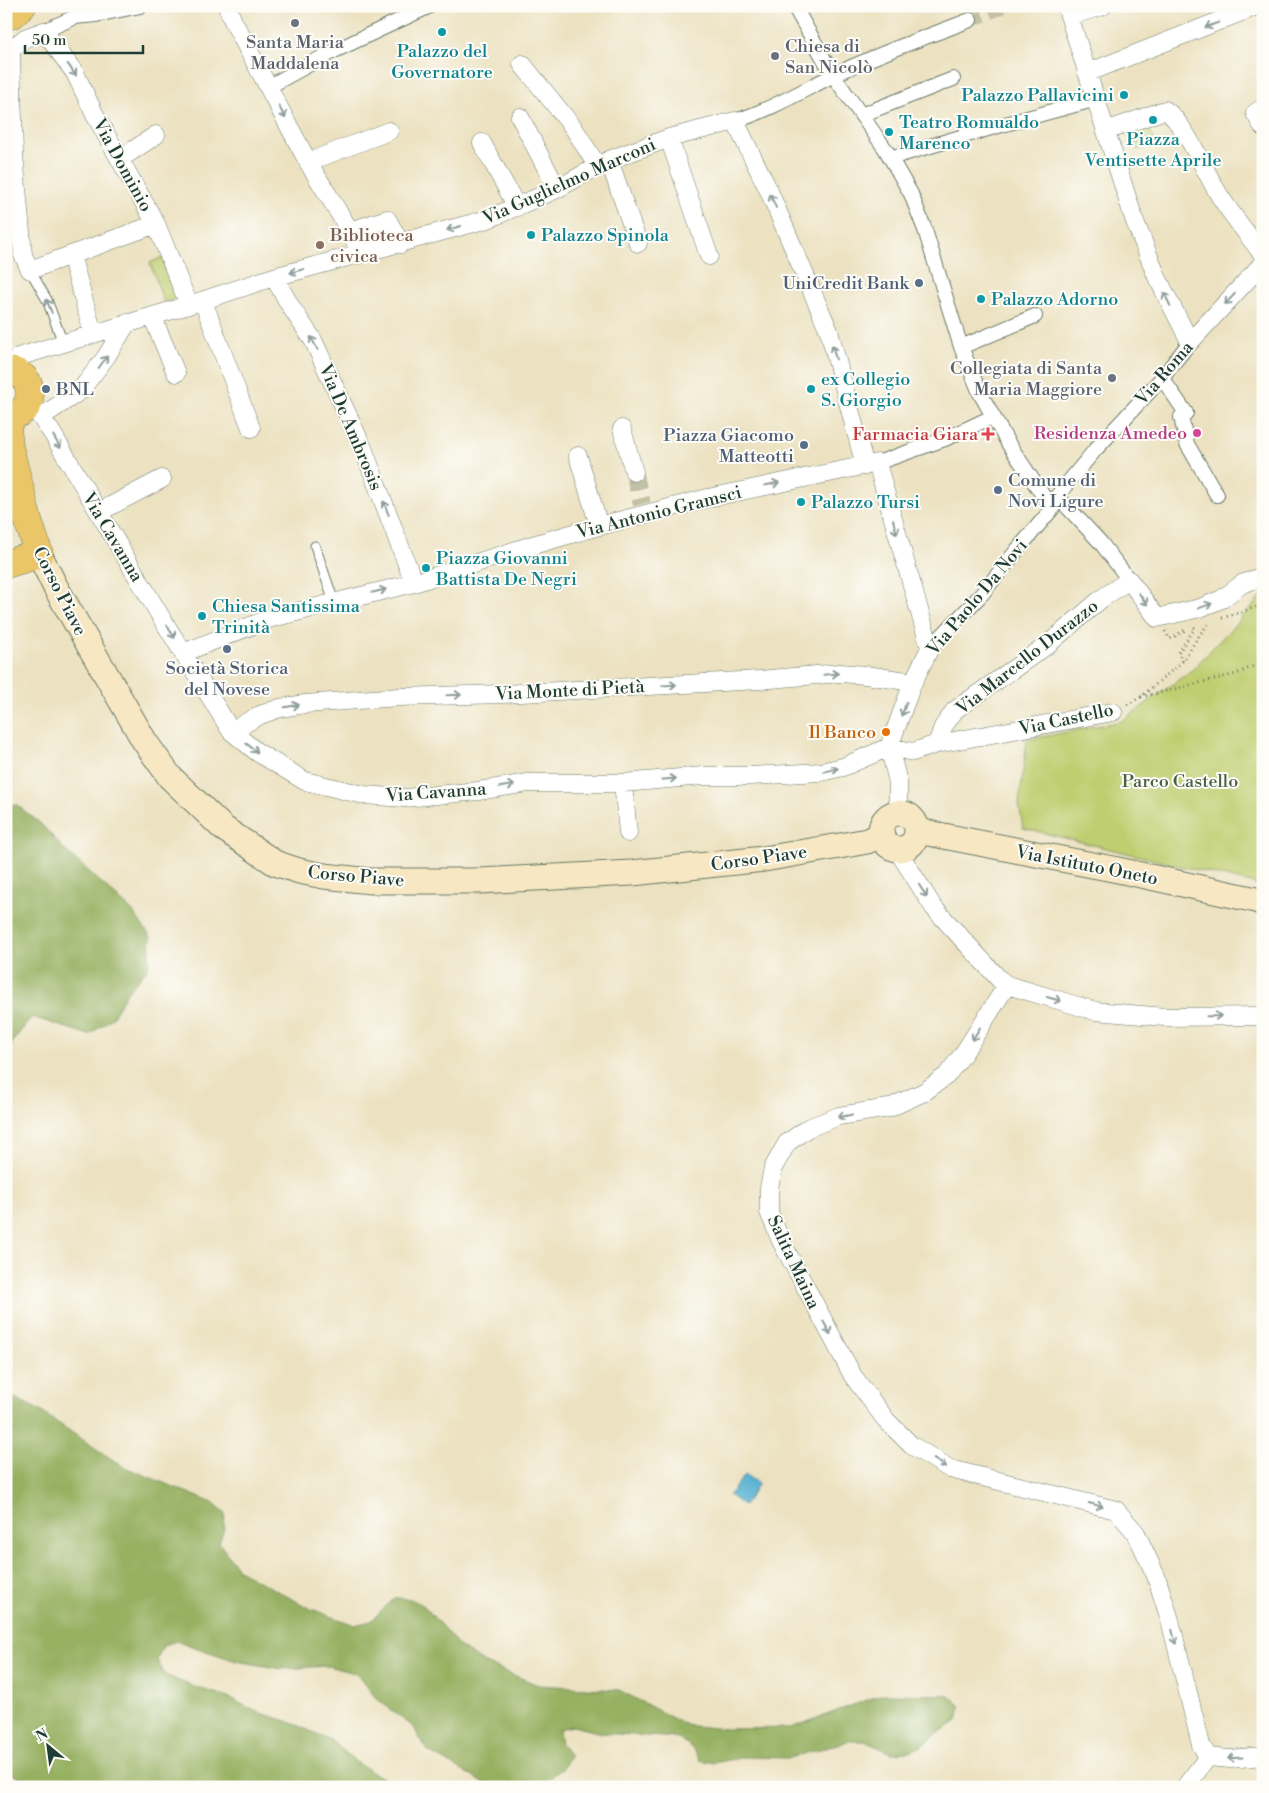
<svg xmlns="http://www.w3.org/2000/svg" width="1269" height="1793" font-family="'Libre Bodoni',serif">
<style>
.green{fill:#bfce70;stroke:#6f8652}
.forest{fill:#97b162;stroke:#5b774b}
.water{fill:#54b0d2;stroke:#3a7683}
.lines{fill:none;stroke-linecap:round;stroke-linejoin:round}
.pedestrian-tunnel{stroke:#c3c1a5;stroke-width:14;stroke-dasharray:14 7;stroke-linecap:butt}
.minor-tunnel{stroke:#c3c1a5;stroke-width:18;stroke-dasharray:18 9;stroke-linecap:butt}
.service-casing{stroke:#677765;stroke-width:11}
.pedestrian-casing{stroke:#677765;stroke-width:16}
.minor-casing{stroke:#677765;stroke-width:19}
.secondary-casing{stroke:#677765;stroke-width:27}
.primary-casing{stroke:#677765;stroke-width:29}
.path{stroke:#677765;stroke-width:3;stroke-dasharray:1 4;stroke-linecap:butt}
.service{stroke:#fff;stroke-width:9}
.pedestrian{stroke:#fff;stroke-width:14}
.minor{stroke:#fff;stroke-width:18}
.secondary{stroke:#f7e8c3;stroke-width:25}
.primary{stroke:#eac669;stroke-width:28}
.oneway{stroke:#8f9e9a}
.worship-dot{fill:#6b7280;stroke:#fdfcf7;stroke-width:2}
.culture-dot{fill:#0f9aa8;stroke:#fdfcf7;stroke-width:2}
.education-dot{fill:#8d6e63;stroke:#fdfcf7;stroke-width:2}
.service-dot{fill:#5c6f8a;stroke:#fdfcf7;stroke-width:2}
.hotel-dot{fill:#d1479c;stroke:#fdfcf7;stroke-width:2}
.health-dot{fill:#e0444e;stroke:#fdfcf7;stroke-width:2}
.food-dot{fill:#e8710a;stroke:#fdfcf7;stroke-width:2}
.labels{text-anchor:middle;stroke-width:4;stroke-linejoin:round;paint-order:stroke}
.worship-label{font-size:18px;fill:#5b616d;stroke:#fdfcf7}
.culture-label{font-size:18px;fill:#0d838f;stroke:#fdfcf7;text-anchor:start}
.street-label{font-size:18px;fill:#1f3d34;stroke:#fdfcf7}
.education-label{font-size:18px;fill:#785e54;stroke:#fdfcf7;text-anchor:start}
.service-label{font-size:18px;fill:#4e5e75;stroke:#fdfcf7;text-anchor:end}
.hotel-label{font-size:18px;fill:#b23c85;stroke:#fdfcf7;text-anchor:end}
.health-label{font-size:18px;fill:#be3a42;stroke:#fdfcf7;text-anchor:end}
.food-label{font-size:18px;fill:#c56008;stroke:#fdfcf7;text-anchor:end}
.park-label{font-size:18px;fill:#476143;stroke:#fdfcf7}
</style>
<rect width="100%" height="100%" fill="#fdfcf7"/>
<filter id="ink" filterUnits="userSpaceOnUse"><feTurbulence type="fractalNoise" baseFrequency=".02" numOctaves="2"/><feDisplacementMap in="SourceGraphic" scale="10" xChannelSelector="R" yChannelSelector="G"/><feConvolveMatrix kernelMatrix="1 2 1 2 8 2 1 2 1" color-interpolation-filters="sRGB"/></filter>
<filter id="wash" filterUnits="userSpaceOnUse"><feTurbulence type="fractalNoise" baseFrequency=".0096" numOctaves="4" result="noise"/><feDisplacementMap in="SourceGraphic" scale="20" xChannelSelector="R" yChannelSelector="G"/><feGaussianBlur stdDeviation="1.12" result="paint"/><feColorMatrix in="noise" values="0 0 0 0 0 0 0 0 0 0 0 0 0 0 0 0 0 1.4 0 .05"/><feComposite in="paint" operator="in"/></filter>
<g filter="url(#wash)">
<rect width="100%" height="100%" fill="#ece2c1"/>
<path class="green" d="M1148 126 1155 141 1138 150 1130 135Z
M162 257 180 297 164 303 150 263Z
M1263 595V886L1023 828 1019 804 1027 740 1122 721 1192 670Z"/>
<path class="forest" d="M6 805H17L41 824 63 848 132 911 151 937 148 968 127 992 112 1018 89 1035 32 1017 13 1041 6 1058Z
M6 1394 37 1409 122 1466 213 1503 225 1514 224 1529 219 1543 240 1571 311 1609 355 1625 371 1621 395 1598 411 1599 425 1607 459 1646 486 1664 538 1685 619 1690 678 1721 693 1726 726 1729 791 1728 883 1694 949 1695 961 1706 958 1721 944 1729 920 1747 907 1752 892 1753 864 1741H848L789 1758 745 1757 714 1763 700 1760 691 1747 679 1738 602 1733 573 1726 559 1729 561 1744 570 1756 563 1768 540 1786 498 1787 482 1782 428 1751 412 1726 376 1698 357 1674 328 1666 282 1669 236 1661 177 1641 163 1645 157 1660 165 1675 194 1687 226 1696 257 1712 287 1721 331 1740 356 1762 396 1787H36L6 1770Z"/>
<path class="water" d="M745 1475 758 1483 744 1506 729 1495Z"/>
</g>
<g filter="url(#ink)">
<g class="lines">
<path class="pedestrian-tunnel" d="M970 20 1005 6"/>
<path class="minor-tunnel" d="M634 472 642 504"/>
<defs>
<path id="service" d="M30 270 47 300 63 343
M315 546 334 602"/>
<path id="pedestrian" d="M794 6 833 75 886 150 911 194 925 230 961 347 980 393 1008 443 1052 509
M46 30 75 17 96 15 140 6
M268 87 330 53 430 6
M861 115 953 79
M735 121C770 110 800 92 832 76 877 54 924 38 970 20
M890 158 991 128 1093 100
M961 347 1035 316
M1162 378 1186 413 1181 417 1187 444 1217 495
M877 463 945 439 992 417
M1057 496 1101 543 1129 580
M930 648 981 595 1018 549 1052 509 1057 496 1095 450 1162 378 1190 342"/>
<path id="minor" d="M227 6 233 21 308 162 350 231 361 254
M1066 6 1134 219 1157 277 1190 342 1263 263
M1069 16 1103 6
M522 64 573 127 598 167
M1087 73 1257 6
M1263 108 1255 113 1263 127
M520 117 557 189
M1106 131 1165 110C1185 122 1207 177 1221 198 1234 218 1249 236 1263 255
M669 138 709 256
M482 143 517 207
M120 159 156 135
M609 160 638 243
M308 162 389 131
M156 224 30 270 23 255 14 154 11 54V49L25 38 44 31 75 73 95 115 156 224 189 305
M350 231 387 219 401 244
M71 255 93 333
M274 277 291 307 313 340 363 448 414 583
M203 301 251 428
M152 316 176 373
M9 371 18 357 189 305 274 277 488 219 557 189 609 160 669 138 735 121 769 191 829 331 865 466
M29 401 52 433 158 612 231 731 257 752 305 781 364 795 405 798 478 791 528 783H623L703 776H750L821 772 843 767 889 747 913 682 930 648 877 463 708 498 599 526 529 546 414 583 268 619 183 653
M41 417 80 391 106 357 127 323
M622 429 634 472
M578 456 599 526
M99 512 162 479
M231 731 260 715 280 708 305 704 399 697 503 694 759 680 840 673 866 675 913 682
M937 744 943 727 955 710 1046 646 1101 599 1129 580 1157 618 1200 608 1222 599 1242 584 1263 576
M623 783 628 833
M898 813V782L889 747 913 752 937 744 1113 712
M899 849 901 856 934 908 999 979 1007 985 1095 1011 1165 1017 1263 1016
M1007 985 963 1054 946 1076 924 1092 889 1108 839 1116 808 1128 787 1143 773 1168 769 1188V1212L781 1241 853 1376 886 1420 911 1445 950 1469 1116 1510 1136 1533 1156 1576 1170 1620 1201 1745 1208 1757
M1208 1757 1230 1759 1263 1756
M1185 1787 1208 1757"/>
<path id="secondary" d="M39 554 56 588 145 742 170 777 223 828 275 863 299 871 324 876 371 881H480L632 873 764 859 851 844 867 841 882 835
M881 831a18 18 0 1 1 36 0a18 18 0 1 1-36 0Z
M918 831 1118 870 1256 900 1263 903"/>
<path id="primary" d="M6 16 13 14 22 6
M6 371C39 371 37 417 6 416
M6 564 39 554 27 517 9 447 7 428 11 416"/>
</defs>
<use href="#service" class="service-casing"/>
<use href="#pedestrian" class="pedestrian-casing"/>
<use href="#minor" class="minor-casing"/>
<use href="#secondary" class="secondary-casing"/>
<use href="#primary" class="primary-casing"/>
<path class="path" d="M6 277 10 343
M1222 618 1263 605
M1165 631 1170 639 1187 629
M1183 661 1178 653 1195 628 1192 625
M1141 697 1236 674 1263 662
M1127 705 1141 697 1183 661 1200 634 1210 622"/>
<use href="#service" class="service"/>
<use href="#pedestrian" class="pedestrian"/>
<use href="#minor" class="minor"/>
<use href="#secondary" class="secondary"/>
<use href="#primary" class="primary"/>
</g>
<defs><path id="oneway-shaft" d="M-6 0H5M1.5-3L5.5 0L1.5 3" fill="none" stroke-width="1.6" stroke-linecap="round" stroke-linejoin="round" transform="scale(1.25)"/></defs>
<g class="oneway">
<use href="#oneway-shaft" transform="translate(1212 25) rotate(159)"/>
<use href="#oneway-shaft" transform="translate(72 70) rotate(55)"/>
<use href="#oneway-shaft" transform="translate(282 112) rotate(62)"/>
<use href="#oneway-shaft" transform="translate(773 201) rotate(-114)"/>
<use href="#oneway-shaft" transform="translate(454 228) rotate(165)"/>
<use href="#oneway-shaft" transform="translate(297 271) rotate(165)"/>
<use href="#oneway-shaft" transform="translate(1167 299) rotate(-116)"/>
<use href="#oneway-shaft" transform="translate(1230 299) rotate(133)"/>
<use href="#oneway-shaft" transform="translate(49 306) rotate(-112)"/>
<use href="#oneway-shaft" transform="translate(314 343) rotate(-118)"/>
<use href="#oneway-shaft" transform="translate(834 352) rotate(-104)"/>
<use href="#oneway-shaft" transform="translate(103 362) rotate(-53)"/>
<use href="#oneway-shaft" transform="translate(57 442) rotate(60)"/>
<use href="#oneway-shaft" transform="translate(772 484) rotate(-11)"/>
<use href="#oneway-shaft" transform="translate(386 508) rotate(-111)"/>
<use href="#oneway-shaft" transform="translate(895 527) rotate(74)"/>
<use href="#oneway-shaft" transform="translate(379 591) rotate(-13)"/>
<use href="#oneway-shaft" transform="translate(1143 599) rotate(54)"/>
<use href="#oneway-shaft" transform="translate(1205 606) rotate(-20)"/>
<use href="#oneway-shaft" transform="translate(171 632) rotate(59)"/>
<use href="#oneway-shaft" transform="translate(831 674) rotate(-5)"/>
<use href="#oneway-shaft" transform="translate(669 685) rotate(-3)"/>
<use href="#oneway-shaft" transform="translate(454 695) rotate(-2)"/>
<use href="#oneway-shaft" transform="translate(292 706) rotate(-9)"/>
<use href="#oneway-shaft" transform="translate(904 709) rotate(110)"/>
<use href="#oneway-shaft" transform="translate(252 748) rotate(38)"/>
<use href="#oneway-shaft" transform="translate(831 770) rotate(-13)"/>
<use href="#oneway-shaft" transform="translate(669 779) rotate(-5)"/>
<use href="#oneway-shaft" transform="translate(507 786) rotate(-9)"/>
<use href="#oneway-shaft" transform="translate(923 891) rotate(57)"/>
<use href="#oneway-shaft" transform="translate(1054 999) rotate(16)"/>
<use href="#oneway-shaft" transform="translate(1214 1016) rotate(-1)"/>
<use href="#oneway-shaft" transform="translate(976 1034) rotate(122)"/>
<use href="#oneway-shaft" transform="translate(845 1116) rotate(169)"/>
<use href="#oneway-shaft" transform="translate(827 1328) rotate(61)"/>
<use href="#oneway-shaft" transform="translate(940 1463) rotate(31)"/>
<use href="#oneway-shaft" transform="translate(1096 1505) rotate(15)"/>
<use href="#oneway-shaft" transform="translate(1174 1637) rotate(76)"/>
<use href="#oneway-shaft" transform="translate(1235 1758) rotate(177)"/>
</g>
</g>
<g class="worship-dot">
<circle cx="295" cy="23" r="5"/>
<circle cx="775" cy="56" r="5"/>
<circle cx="1112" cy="378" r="5"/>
</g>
<g class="culture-dot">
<circle cx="442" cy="32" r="5"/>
<circle cx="1124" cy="95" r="5"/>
<circle cx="1153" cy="120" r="5"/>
<circle cx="889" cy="132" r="5"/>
<circle cx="531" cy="235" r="5"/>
<circle cx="981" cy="299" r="5"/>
<circle cx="811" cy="389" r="5"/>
<circle cx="801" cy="502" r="5"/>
<circle cx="426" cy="568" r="5"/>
<circle cx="202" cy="616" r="5"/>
</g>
<circle class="education-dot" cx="320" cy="245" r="5"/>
<g class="service-dot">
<circle cx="919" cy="283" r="5"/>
<circle cx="46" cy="389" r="5"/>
<circle cx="804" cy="445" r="5"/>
<circle cx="998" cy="490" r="5"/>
<circle cx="227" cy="649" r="5"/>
</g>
<circle class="hotel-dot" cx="1197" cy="433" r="5"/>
<path class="health-dot" d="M985.5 426.5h5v5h5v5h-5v5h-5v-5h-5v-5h5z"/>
<circle class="food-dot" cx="886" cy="732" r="5"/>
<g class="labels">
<g class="worship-label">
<text x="295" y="48">Santa Maria<tspan x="295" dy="21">Maddalena</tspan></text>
<text x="785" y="52" text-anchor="start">Chiesa di<tspan x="785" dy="21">San Nicolò</tspan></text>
<text x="1102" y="374" text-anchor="end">Collegiata di Santa<tspan x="1102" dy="21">Maria Maggiore</tspan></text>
</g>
<g class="culture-label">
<text x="442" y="57" text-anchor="middle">Palazzo del<tspan x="442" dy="21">Governatore</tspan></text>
<text x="1114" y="101" text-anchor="end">Palazzo Pallavicini</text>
<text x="899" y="128">Teatro Romualdo<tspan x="899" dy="21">Marenco</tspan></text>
<text x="1153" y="145" text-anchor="middle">Piazza<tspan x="1153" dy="21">Ventisette Aprile</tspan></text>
<text x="541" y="241">Palazzo Spinola</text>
<text x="991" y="305">Palazzo Adorno</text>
<text x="821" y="385">ex Collegio<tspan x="821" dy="21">S. Giorgio</tspan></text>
<text x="811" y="508">Palazzo Tursi</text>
<text x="436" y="564">Piazza Giovanni<tspan x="436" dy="21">Battista De Negri</tspan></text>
<text x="212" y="612">Chiesa Santissima<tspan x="212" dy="21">Trinità</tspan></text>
</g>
<g class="street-label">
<text transform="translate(123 165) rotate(61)" y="6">Via Dominio</text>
<text transform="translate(569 181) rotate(-24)" y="6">Via Guglielmo Marconi</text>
<text transform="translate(1164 373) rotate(-49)" y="6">Via Roma</text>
<text transform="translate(351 427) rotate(67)" y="6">Via De Ambrosis</text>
<text transform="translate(659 512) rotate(-14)" y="6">Via Antonio Gramsci</text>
<text transform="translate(113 537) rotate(59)" y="6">Via Cavanna</text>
<text transform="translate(60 591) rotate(63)" y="6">Corso Piave</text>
<text transform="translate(977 597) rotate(-50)" y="6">Via Paolo Da Novi</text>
<text transform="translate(1027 657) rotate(-38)" y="6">Via Marcello Durazzo</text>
<text transform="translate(570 690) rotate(-3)" y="6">Via Monte di Pietà</text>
<text transform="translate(1066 719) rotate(-12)" y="6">Via Castello</text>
<text transform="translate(436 792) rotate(-4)" y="6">Via Cavanna</text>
<text transform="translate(759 858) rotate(-8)" y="6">Corso Piave</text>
<text transform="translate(1087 865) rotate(11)" y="6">Via Istituto Oneto</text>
<text transform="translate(356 876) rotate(5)" y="6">Corso Piave</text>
<text transform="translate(794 1262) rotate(65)" y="6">Salita Maina</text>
</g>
<g class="education-label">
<text x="330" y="241">Biblioteca<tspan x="330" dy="21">civica</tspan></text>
</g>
<g class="service-label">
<text x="909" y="289">UniCredit Bank</text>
<text x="56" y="395" text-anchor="start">BNL</text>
<text x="794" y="441">Piazza Giacomo<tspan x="794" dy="21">Matteotti</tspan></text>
<text x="1008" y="486" text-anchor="start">Comune di<tspan x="1008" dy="21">Novi Ligure</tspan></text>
<text x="227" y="674" text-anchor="middle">Società Storica<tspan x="227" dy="21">del Novese</tspan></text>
</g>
<g class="hotel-label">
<text x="1187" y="439">Residenza Amedeo</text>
</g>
<g class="health-label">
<text x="978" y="440">Farmacia Giara</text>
</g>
<g class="food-label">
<text x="876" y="738">Il Banco</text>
</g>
<g class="park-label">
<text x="1180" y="787">Parco Castello</text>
</g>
</g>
<rect width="1269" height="1793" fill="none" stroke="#fdfcf7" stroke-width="25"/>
<g transform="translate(48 1746) rotate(331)" stroke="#fdfcf7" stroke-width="4" paint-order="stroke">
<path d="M0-4L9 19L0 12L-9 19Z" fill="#1f3d34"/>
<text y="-8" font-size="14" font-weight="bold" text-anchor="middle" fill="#1f3d34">N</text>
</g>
<path d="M25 45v8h118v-8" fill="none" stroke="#1f3d34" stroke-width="2.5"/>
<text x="32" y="45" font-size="15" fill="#1f3d34" stroke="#fdfcf7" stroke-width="4" paint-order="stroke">50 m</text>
</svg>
